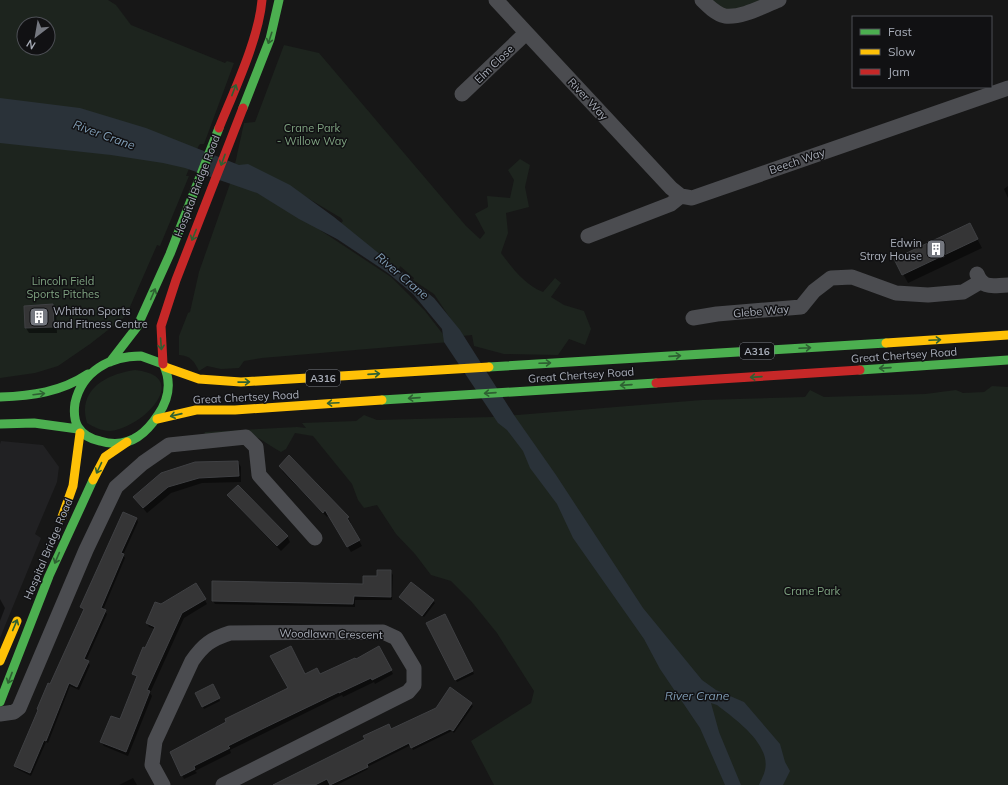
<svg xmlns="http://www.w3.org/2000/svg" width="1008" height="785" font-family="Mulish,sans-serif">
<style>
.built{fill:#212123}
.green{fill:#1d241e;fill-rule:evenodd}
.water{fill:#2a3239}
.shadow{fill:#0007}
.building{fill:#353536;stroke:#3f4043}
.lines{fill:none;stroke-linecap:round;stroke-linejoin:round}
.street{stroke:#4b4c50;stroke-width:15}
.fast{stroke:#4caf50;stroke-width:9}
.slow{stroke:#ffc107;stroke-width:9}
.jam{stroke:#c62828;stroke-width:9}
.oneway{stroke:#2e6032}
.labels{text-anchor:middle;stroke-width:3;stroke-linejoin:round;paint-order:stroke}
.shield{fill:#111113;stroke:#7b7e86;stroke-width:1}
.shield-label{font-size:10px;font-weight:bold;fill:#a8adb8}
.street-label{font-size:11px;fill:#a8adb8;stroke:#111113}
.park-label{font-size:11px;fill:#7fa381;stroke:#111113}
.poi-label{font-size:11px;fill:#a8adb8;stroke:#111113;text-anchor:end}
.water-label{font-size:12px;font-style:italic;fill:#7f9bb3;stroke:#111113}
</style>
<rect width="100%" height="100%" fill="#171717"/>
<path class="built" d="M1 441 43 445 59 467 57 482 35 534 41 538 0 638V444Z"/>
<path class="green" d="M0 0H108L116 5 131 25 225 63 227 61 234 63 204 144H200L198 147 186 176H189L160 246 157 245 126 316 90 344 58 366 35 373 0 378ZM24 24H48V48H24Z
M702 0H779L737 15Z
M284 45 319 53 466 226 480 239 485 233 475 214 488 207 487 196 510 198 514 180 508 170 520 159 530 165 525 187 529 207 506 213 508 233 501 253C513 269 524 284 543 292L555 278 561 283 551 297 564 305 584 311 591 329 585 345 569 339 558 355 504 354 474 346 472 335 462 336 434 294 413 280 414 278 400 266 399 270 335 229 343 221 341 218 276 179 235 164 244 123 255 122Z
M232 178 317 228 391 277 425 311 449 342 262 358 244 361 239 368 221 369 207 366 199 371C194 361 191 356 179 355V336L188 313 190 312 199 272Z
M135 370C193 376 143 428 110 431 101 431 94 427 87 423 77 390 106 374 135 370Z
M992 386 1008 387V785H494L471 741 531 703 534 691 497 633 471 601 451 581 431 575 415 554 396 534 377 505 364 508 358 500 352 484 313 436 295 433 286 449 281 452C273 448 267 443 260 439 249 432 215 437 203 438L205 432 297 427 306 428 302 423 356 421 364 415 377 420 492 417 702 400 805 397 810 390 824 397 925 394 956 390 963 393 984 392Z"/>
<path class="water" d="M0 98 80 108 146 128 239 165 248 164 290 185 334 217 434 298 460 330 514 415 556 475 643 608 702 680 716 690 744 702 780 744 785 762 790 771 783 785H759C761 780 764 775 765 770 771 744 735 719 717 705L711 703 719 732 741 785H725L700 728 660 669 644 639 573 538 557 504 530 468 523 451 507 430 498 423 444 342 442 329 413 294 388 273 337 239 299 219 257 193 185 168 163 163 111 155 0 143Z"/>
<path class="shadow" d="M1008 186V198L1004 189Z
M974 233 982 248 908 283 895 259Z
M53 305 56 310 57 333H29L26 328Z
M289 457 348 518 351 523 350 524 362 546 351 552 329 515 327 517 283 472 280 466Z
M238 462 241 467V482L202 483 171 493 147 513 134 497Z
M229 495 287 536 290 542 281 551 232 501Z
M123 513 137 519 138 522 123 555 125 558 103 610 107 614 86 661 90 665 79 690 70 686 48 743 46 742 31 776 17 769 15 766 84 611 81 607Z
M390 571 393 575 392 600H355V607L215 604 213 601 364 585Z
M411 583 435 603 424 617 400 597Z
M196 584 207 604 184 618 150 693 152 696 128 756 104 746 101 742 120 721 137 678 133 673 155 629 149 627 147 623 161 605Z
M0 599 5 608 0 621Z
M444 615 474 674 457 682 427 623Z
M379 647 393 674 375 684 374 682 343 697 342 695 230 750 231 753 195 771 197 773 184 779 182 775 305 675H320L355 661Z
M213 685 220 701 204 709 196 694Z
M450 689 473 706 454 733 452 731 413 750 411 745 367 767 368 769 337 785H275L436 708Z
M133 778 137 785H119Z"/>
<path class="building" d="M970 223 978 239 902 275 894 259Z
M53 304 54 327 25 328 24 306Z
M289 455 349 517 347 518 360 540 347 547 325 510 323 513 279 466Z
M238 461 239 476 199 478 168 487 143 508 133 497 161 473 195 462Z
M238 485 288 536 277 546 227 495Z
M123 512 137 518 121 553 124 554 101 608 106 610 84 659 89 661 77 687 69 683 46 741 44 740 30 773 14 766 38 710 37 709 48 683 50 684 84 609 80 607Z
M377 570H391V597L354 596 353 604 212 601V581L363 584V576H377Z
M411 582 434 600 422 616 399 597Z
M196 583 206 599 182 613 147 690 150 691 126 752 100 742 111 716 120 719 137 676 132 674 143 647 145 648 155 627 146 623 155 602 161 604Z
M445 614 473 671 455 680 426 623Z
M291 646 305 674 317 668 320 674 355 658 356 659 379 646 392 670 372 680 371 678 339 693V692L262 729 228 746 230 748 194 766 195 769 181 776 170 752 226 722 225 719 288 688 270 656Z
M213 684 220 698 202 707 195 693Z
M450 687 472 703 453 731 450 729 411 748 409 743 367 764 368 767 330 785 327 779 315 785H273L365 739 363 736 389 724 391 729 436 708Z"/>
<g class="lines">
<path class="street" d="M496 0 671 188 681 196
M702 0C708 6 716 14 725 16 742 18 763 6 779 0
M462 94 526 33
M588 236 671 204 681 196 692 198 1008 88
M977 274C983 290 994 285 1008 285
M693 318 717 314 801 307 814 291 831 278 852 277 896 293 928 295 963 292 980 282
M0 714 14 712 19 708 86 550 116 487 143 463 169 445 246 437 256 447 259 475 315 538
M163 785 152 765 155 741 192 661C203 645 211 639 230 633L383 632 396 638 414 668V685L408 692 223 785"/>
<path class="fast" d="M243 108 270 39 279 0
M141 356 163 364C172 382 169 399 158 415 144 437 125 449 100 441 90 439 83 435 78 427 74 420 74 410 75 403 82 371 110 356 141 356Z
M110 362 137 327 170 254 219 128
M489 367 886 343
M860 370 1008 360
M0 397C32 396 61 392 88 374
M382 400 656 383
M0 424 34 423 78 429
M0 702 49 576 93 480"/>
<path class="slow" d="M886 343 1008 335
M165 367 199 379 241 382 489 367
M157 419 196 410H235L382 400
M93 480 105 457 127 442
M62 517 73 486 80 433
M0 661 17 621"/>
<path class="jam" d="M219 128C234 91 259 38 262 0
M163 364 161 326 176 280 243 108
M656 383 860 370"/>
</g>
<defs><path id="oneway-shaft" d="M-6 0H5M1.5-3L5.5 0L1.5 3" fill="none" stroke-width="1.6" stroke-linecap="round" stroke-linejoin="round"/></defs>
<g class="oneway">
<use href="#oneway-shaft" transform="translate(270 38) rotate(108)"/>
<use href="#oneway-shaft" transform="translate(234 90) rotate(-69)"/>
<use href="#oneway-shaft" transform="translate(223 160) rotate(110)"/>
<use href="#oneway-shaft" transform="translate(194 235) rotate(112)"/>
<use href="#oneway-shaft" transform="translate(153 294) rotate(-67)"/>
<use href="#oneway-shaft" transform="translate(935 340) rotate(-3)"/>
<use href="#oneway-shaft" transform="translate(161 344) rotate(86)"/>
<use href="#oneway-shaft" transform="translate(805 348) rotate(-3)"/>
<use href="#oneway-shaft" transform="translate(675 356) rotate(-4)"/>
<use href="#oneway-shaft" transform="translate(545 363) rotate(-2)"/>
<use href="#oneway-shaft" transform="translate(885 368) rotate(176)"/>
<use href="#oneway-shaft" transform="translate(374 374) rotate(-4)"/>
<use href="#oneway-shaft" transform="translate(756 377) rotate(176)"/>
<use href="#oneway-shaft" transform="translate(244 382) rotate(-1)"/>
<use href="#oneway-shaft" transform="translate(626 385) rotate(176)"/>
<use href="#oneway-shaft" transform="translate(490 393) rotate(176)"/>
<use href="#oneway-shaft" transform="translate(39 394) rotate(-7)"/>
<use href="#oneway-shaft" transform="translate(414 398) rotate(176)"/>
<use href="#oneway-shaft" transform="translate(333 403) rotate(177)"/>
<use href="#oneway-shaft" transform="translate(176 415) rotate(167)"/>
<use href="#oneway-shaft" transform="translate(99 468) rotate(115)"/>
<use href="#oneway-shaft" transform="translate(57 558) rotate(113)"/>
<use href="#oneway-shaft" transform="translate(15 625) rotate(-67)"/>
<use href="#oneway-shaft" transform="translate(10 678) rotate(111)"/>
</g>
<defs>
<symbol id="building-square" viewBox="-11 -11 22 22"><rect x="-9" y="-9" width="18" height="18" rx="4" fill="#757880" stroke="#111113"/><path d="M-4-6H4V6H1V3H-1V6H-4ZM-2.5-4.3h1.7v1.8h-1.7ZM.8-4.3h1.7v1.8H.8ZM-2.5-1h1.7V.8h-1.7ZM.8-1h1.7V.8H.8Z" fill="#fff"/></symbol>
</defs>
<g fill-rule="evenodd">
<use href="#building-square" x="925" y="238" width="22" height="22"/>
<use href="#building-square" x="28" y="306" width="22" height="22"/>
</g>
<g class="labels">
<g class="shield">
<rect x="740" y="343" width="34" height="16" rx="3"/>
<rect x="306" y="370" width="34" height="16" rx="3"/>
</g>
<g class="shield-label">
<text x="757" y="355">A316</text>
<text x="323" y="382">A316</text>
</g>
<g class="street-label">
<text transform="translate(494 64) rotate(-44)" y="4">Elm Close</text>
<text transform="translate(588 99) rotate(47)" y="4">River Way</text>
<text transform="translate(797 161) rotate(-19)" y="4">Beech Way</text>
<text transform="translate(197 186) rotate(-69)" y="4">Hospital Bridge Road</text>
<text transform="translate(761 311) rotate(-5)" y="4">Glebe Way</text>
<text transform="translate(904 355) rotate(-4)" y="4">Great Chertsey Road</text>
<text transform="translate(581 375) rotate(-4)" y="4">Great Chertsey Road</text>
<text transform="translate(246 397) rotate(-3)" y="4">Great Chertsey Road</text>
<text transform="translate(48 549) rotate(-67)" y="4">Hospital Bridge Road</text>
<text transform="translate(331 634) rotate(1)" y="4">Woodlawn Crescent</text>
</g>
<g class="park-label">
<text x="312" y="132">Crane Park<tspan x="312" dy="13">- Willow Way</tspan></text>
<text x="63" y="285">Lincoln Field<tspan x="63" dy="13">Sports Pitches</tspan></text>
<text x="812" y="595">Crane Park</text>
</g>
<g class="poi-label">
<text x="922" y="247">Edwin<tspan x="922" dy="13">Stray House</tspan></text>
<text x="53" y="315" text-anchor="start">Whitton Sports<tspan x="53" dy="13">and Fitness Centre</tspan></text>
</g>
<g class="water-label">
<text transform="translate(104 135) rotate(20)" y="4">River Crane</text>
<text transform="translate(402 276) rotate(40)" y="4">River Crane</text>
<text x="697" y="700">River Crane</text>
</g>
</g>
<rect x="852" y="16" width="140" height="72" fill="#111113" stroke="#4d4f55"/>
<rect x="860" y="29" width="20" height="6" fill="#4caf50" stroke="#4d4f55"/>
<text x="888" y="36" font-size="12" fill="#a8adb8">Fast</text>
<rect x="860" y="49" width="20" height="6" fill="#ffc107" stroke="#4d4f55"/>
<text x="888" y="56" font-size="12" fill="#a8adb8">Slow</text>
<rect x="860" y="69" width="20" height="6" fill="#c62828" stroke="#4d4f55"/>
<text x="888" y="76" font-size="12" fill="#a8adb8">Jam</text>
<g transform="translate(36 36) rotate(211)"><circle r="19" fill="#111113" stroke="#4d4f55"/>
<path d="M0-3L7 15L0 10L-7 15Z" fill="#757880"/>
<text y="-6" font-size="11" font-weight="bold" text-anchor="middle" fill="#a8adb8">N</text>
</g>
</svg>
